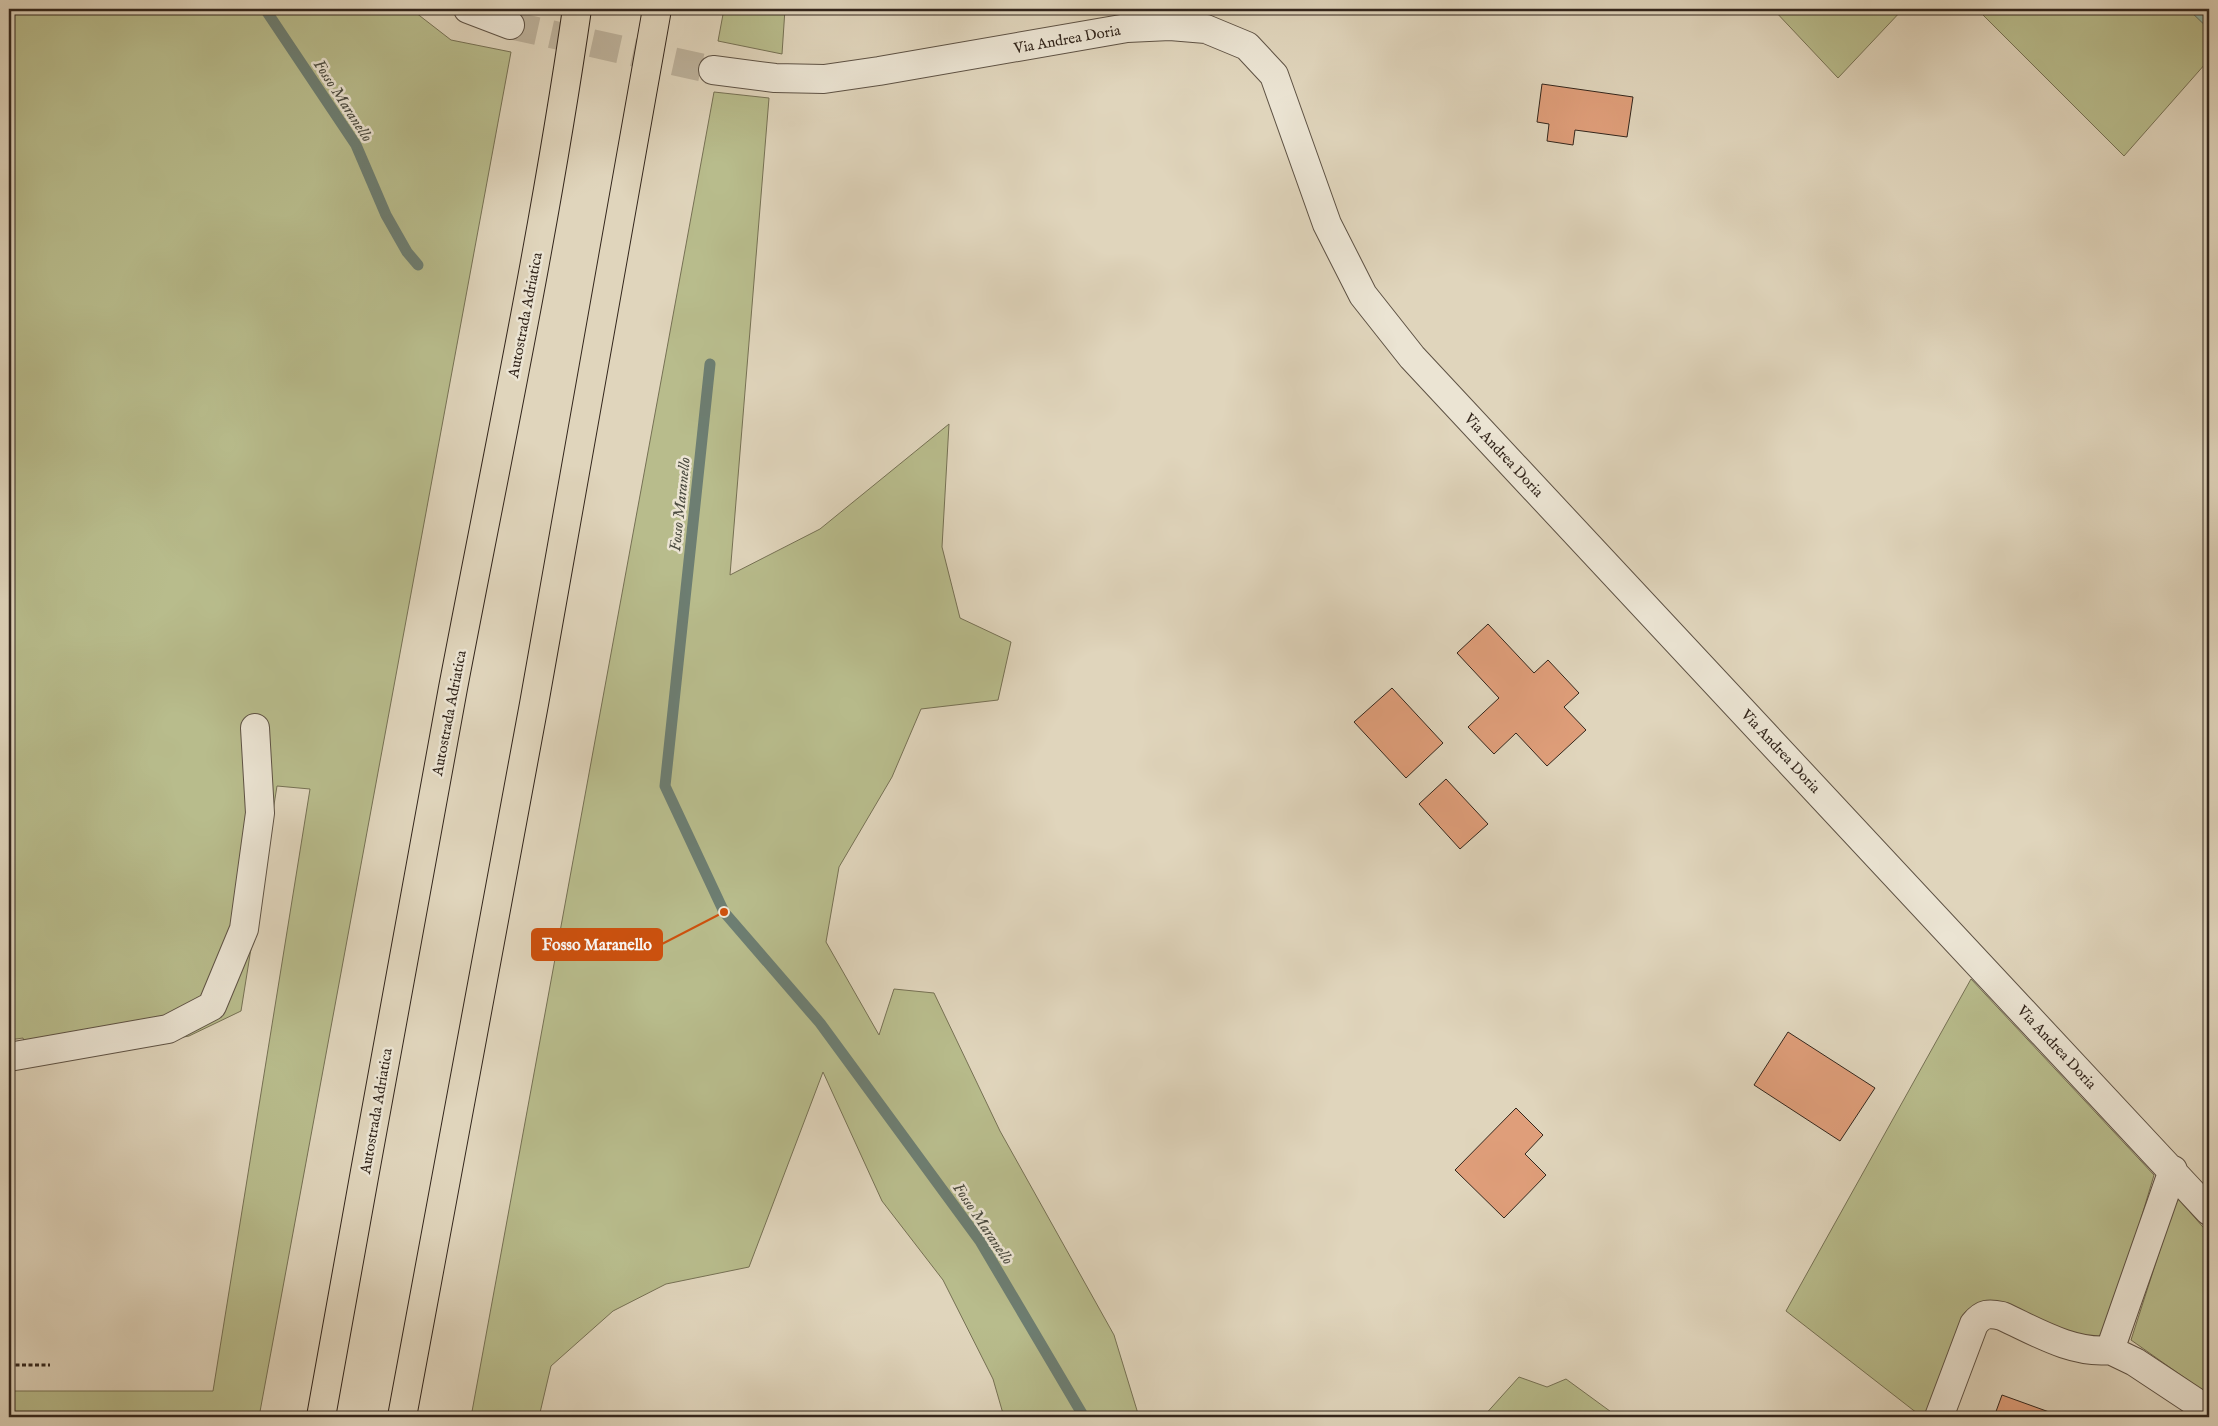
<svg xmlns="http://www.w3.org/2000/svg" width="2218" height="1426" font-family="'IM FELL English',serif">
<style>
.green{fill:#b8bc8c;stroke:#767154}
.water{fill:#94b9ac;stroke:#6d7e72}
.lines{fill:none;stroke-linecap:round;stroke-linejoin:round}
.stream{stroke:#6d7e72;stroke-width:11}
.building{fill:#df9e7a;stroke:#33261c}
.minor-tunnel{stroke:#bdb29c;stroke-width:28;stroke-dasharray:28 14;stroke-linecap:butt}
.minor-casing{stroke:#5e5244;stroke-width:30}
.highway-casing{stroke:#33261c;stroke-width:30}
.path{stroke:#33261c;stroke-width:3;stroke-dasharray:4 2.5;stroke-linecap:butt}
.minor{stroke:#ebe4d3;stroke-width:28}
.highway{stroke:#e0d5bc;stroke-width:28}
.labels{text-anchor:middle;stroke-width:5;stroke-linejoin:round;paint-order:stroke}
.street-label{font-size:15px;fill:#33261c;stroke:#ebe4d3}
.water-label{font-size:16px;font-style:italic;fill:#4b4b40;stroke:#ebe4d3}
.leader{fill:none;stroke:#cd510e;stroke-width:2}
.callout-dot{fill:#cd510e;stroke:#ebe4d3;stroke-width:2}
.callout{fill:#cd510e;stroke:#cd510e;stroke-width:2}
.callout-label{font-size:16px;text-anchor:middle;font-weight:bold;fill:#fff}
</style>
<rect width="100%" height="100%" fill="#e0d5bc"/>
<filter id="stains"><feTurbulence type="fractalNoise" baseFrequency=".004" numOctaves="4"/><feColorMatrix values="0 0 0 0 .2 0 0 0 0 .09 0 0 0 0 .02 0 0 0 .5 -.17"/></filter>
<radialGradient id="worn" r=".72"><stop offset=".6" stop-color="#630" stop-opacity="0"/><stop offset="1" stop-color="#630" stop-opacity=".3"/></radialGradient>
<path class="green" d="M9 9H411L451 40 511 52 259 1417H9V1391H213L310 789 277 786 241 1011 189 1036 32 1066 23 1038 9 1040Z
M724 9H785L782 54 718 41Z
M1773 9H1903L1838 78Z
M1977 9H2188L2209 29V66L2206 63 2124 156Z
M714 92 769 98 730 575 820 529 949 424 942 547 960 618 1011 642 998 700 921 709 892 777 839 867 826 942 879 1035 894 989 934 993 1000 1131 1114 1335 1139 1417H1004L993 1379 943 1280 882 1201 823 1072 749 1267 666 1284 613 1311 551 1366 539 1417H471Z
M1971 979 2154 1175 2106 1336 2078 1340 1981 1303 1965 1312 1928 1417H1922L1786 1311Z
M2177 1197 2209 1234V1395L2131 1340Z
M1519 1377 1547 1387 1566 1379 1618 1417H1483Z"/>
<path class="water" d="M2188 9H2209V29Z"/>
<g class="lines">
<path class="stream" d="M265 9 356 145 386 215 407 252 418 265
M710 364 665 786 724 912 820 1023 980 1241 1084 1417"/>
</g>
<path class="building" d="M1542 84 1633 97 1627 137 1575 130 1573 145 1547 141 1549 124 1537 122Z
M1488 624 1534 673 1548 660 1579 693 1564 707 1586 730 1547 766 1516 733 1494 754 1468 727 1499 698 1457 653Z
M1392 688 1443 743 1406 778 1354 722Z
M1446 779 1488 824 1460 849 1419 804Z
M1788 1032 1875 1088 1840 1141 1754 1085Z
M1516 1108 1543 1135 1525 1154 1546 1175 1504 1218 1455 1170Z
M2002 1395 2063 1417H1994Z"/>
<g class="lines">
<path class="minor-tunnel" d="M510 25 713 70"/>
<defs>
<path id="minor" d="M468 9 510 25
M713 70 775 78 824 79 879 71 1127 28 1170 26 1206 29 1247 46 1274 75 1327 224 1363 295 1412 357 2209 1211
M9 1057 168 1029 212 1006 244 929 260 813 255 728
M2110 1350 2135 1362 2209 1411
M1939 1417 1974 1324C1983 1313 1989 1313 2002 1316 2035 1331 2072 1354 2110 1350L2173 1170"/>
<path id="highway" d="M321 1417C365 1174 407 931 453 688 496 462 544 237 577 9
M402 1417 534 704 657 9"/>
</defs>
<use href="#minor" class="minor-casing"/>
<use href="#highway" class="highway-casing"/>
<path class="path" d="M9 1365H50"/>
<use href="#minor" class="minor"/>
<use href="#highway" class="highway"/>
</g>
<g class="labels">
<g class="street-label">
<text transform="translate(1067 39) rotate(-10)" y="5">Via Andrea Doria</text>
<text transform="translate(525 315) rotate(-79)" y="5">Autostrada Adriatica</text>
<text transform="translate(1504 455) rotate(47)" y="5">Via Andrea Doria</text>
<text transform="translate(449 713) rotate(-79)" y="5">Autostrada Adriatica</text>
<text transform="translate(1781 751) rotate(47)" y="5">Via Andrea Doria</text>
<text transform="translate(2057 1047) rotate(47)" y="5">Via Andrea Doria</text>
<text transform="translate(376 1111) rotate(-80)" y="5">Autostrada Adriatica</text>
</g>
<g class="water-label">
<text transform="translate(344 100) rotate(57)" y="6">Fosso Maranello</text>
<text transform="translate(679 504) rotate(-84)" y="6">Fosso Maranello</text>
<text transform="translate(984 1223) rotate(56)" y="6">Fosso Maranello</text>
</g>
</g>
<path class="leader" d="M724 912L662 944"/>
<circle class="callout-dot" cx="724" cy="912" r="5"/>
<rect class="callout" x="532" y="929" width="130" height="31" rx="5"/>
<g class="callout-label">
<text x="597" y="950">Fosso Maranello</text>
</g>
<rect width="2218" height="1426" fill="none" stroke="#e0d5bc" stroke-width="30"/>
<rect x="10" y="10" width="2198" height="1406" fill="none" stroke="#33261c" stroke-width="2.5"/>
<rect x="15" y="15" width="2188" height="1396" fill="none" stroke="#33261c"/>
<rect width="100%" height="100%" filter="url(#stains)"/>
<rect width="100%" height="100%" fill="url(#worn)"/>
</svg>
